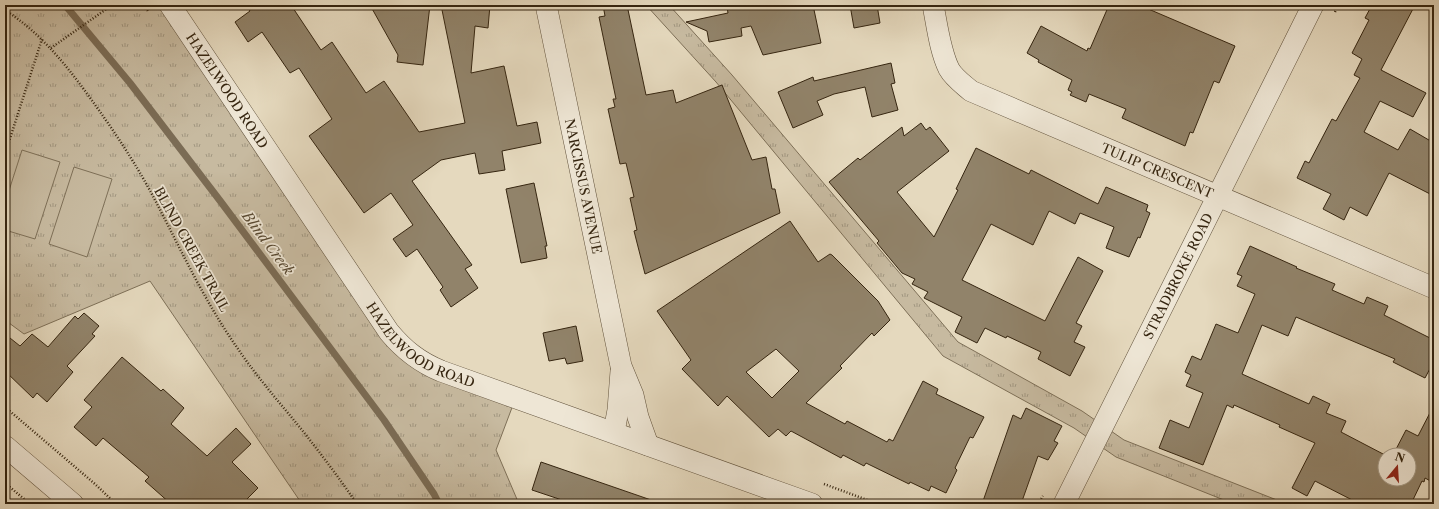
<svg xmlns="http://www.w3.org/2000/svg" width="1439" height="509" font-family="'Libre Caslon Text',serif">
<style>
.grass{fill:url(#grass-tufts);stroke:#7e7058}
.pitch{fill:#c7baa0;stroke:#7e7058}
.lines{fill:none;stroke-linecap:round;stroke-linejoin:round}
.stream{stroke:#7b6c55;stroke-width:7}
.building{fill:#91836a;stroke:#352510;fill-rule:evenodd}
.street-casing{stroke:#61523c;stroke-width:22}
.path{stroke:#352510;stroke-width:2.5;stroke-dasharray:1 2;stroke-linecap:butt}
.street{stroke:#eee6d5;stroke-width:21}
.labels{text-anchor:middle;stroke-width:3.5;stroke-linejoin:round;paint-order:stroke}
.street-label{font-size:13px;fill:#352510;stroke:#eee6d5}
.water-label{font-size:14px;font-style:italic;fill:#584932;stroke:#eee6d5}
</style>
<defs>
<pattern id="grass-tufts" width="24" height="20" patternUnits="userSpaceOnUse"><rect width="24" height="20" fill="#c7baa0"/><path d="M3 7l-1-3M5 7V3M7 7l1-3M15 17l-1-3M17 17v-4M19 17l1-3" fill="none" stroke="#a29781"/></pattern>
</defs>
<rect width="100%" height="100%" fill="#e5d9be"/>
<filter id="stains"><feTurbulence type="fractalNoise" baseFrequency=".005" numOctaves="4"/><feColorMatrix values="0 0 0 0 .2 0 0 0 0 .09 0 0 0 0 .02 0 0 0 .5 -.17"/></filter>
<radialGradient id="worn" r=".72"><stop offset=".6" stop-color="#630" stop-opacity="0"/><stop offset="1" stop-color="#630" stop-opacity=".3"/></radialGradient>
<path class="grass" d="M5 5H170L396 341 516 397 496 450 519 504H302L150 281 24 334 5 320Z
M646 5H669L732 75 958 342 1082 411 1124 440 1287 504H1234L1116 457 1074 428 943 356 716 82Z"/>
<path class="pitch" d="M22 150 60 162 35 239 5 230V203Z
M74 167 112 179 87 257 49 244Z"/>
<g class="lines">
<path class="stream" d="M65 5 130 83 221 202 384 420 434 494 439 504"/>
</g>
<path class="building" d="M246 5H291L321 50 332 42 366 93 384 81 419 132 465 123 441 5H490L488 28 475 26 471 73 504 66 517 126 537 122 541 143 502 151 505 170 479 174 475 153 441 160 412 181 472 265 465 269 478 288 451 307 440 290 443 287 417 249 406 257 393 239 413 225 391 193 364 213 309 136 332 119 299 68 290 73 262 32 248 42 235 22 250 11Z
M370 5H430L423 65 397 62 398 55Z
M603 5H627L646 95 673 90 676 103 722 85 752 160 766 157 772 189H775L780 213 645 274 634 231 637 230 630 198 634 197 626 163 620 164 608 109 615 107 613 99H616L599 17 605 16Z
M736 5H813L821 43 763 55 751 26 741 28 742 36 709 42 707 31 686 22 728 13 727 7Z
M850 5H877L880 23 854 28Z
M1109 5H1139L1235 46 1219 83 1214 81 1193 133 1190 132 1185 146 1122 118 1126 109 1089 94 1086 102 1070 95 1072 92 1068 90 1072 80 1038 62 1039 60 1027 53 1041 26 1087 51 1088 48 1090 49Z
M1372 5H1415L1381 70 1426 93 1413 117 1380 101 1364 132 1398 150 1410 129 1434 143V196L1389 173 1367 216 1350 207 1344 220 1323 209 1331 194 1297 178 1305 161 1309 163 1332 119 1336 121 1360 78 1354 75 1362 59 1352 53 1369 20 1365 18Z
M891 63 895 83 891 84 898 110 872 117 865 87 834 94 817 101 823 115 793 128 778 92 813 77 814 81Z
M921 123 926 130 930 127 949 151 897 192 934 237 958 190 956 189 976 148 1029 174 1031 170 1098 204 1106 187 1148 205 1146 211 1150 213 1140 238 1138 237 1129 257 1106 248 1114 227 1080 213 1075 224 1049 211 1033 245 991 224 962 280 1045 321 1078 257 1103 271 1076 323 1082 326 1074 342 1085 347 1070 376 1038 359 1041 352 1007 336 1006 338 985 328 977 343 955 332 962 317 924 298 928 292 912 284 915 279 902 273 877 243 879 241 829 182 858 158 860 160 902 127 904 136Z
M534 183 547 246H545L547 258 521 263 506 189Z
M790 221 818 262 830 254 832 255 878 301 890 320 874 336 872 333 840 366 842 368 806 403 845 424 847 421 887 442 889 439 893 441 923 381 938 389 936 394 984 417 973 438 970 437 955 468 957 470 946 493 931 486 929 491 910 482 909 484 866 463 864 466 843 455 841 458 791 431 786 436 778 429 769 437 727 396 718 406 682 369 691 360 657 311ZM776 349 799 371 772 398 746 372Z
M1250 246 1297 267 1296 268 1335 284 1332 290 1364 304 1367 297 1388 306 1384 315 1434 340V361L1425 378 1393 362 1395 359 1296 317 1288 336 1262 325 1242 374 1309 404 1313 396 1330 404 1326 413 1346 421 1341 432 1385 455V479H1409V455H1393L1406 430 1418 436 1434 405V483L1425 478 1424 482 1422 481 1411 504H1360L1315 481 1307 496 1292 488 1315 443 1279 427 1280 425 1234 405 1233 408 1227 405 1203 465 1159 448 1170 420 1189 428 1203 393 1186 386 1191 375 1185 372 1192 356 1201 360 1216 324 1238 333 1255 294 1237 286 1242 276 1237 274Z
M84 313 99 326 92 334 95 336 67 366 73 372 47 402 37 393 33 398 5 371V334L20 346 32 334 48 347 75 316 78 319Z
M576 326 583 361 567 364 565 358 549 361 543 333Z
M122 357 161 391 163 389 184 408 171 424 207 456 236 428 251 444 232 462 258 488 242 504H171L145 481 149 477 103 438 96 446 74 427 92 407 84 400Z
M1026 408 1062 426 1054 441 1058 443 1048 460 1038 456 1021 504H982L1013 415 1021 419Z
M541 462 654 501V504H574L532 490Z"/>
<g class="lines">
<defs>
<g id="street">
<path id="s1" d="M170 5 389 332C404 350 419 362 441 371L812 504"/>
<path id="s2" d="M546 5 621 366 633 395 638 417 648 445"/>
<path id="s3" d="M933 5C937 25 940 51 949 69 954 78 963 84 971 91L1434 288"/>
<path d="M614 432 618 410 621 371"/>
<path d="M5 446 73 504"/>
<path id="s4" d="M1064 504 1313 5"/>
</g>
</defs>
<use href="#street" class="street-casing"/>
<path class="path" d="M144 5 148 11
M5 10C39 32 64 62 88 95 112 128 135 162 154 198 180 248 204 300 236 346 256 376 280 403 302 430 321 454 340 479 357 504
M1335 12 1338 5
M51 48 112 5
M5 154 42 39
M5 407 95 484 116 504
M5 483 30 504
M824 484 878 504
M1038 504 1043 496"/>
<use href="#street" class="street"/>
</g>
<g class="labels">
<g class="street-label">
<text dy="5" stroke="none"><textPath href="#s1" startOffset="103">HAZELWOOD ROAD</textPath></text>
<text dy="5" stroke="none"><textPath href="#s3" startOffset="300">TULIP CRESCENT</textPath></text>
<text dy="5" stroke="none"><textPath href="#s2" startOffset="185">NARCISSUS AVENUE</textPath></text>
<text transform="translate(192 249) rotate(61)" y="5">BLIND CREEK TRAIL</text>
<text dy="5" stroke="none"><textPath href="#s4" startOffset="255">STRADBROKE ROAD</textPath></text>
<text dy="5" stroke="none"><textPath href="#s1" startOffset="427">HAZELWOOD ROAD</textPath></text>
</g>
<g class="water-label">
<text transform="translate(268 243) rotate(53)" y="5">Blind Creek</text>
</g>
</g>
<rect width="1439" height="509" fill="none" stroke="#e5d9be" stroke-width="20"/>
<rect x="6" y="6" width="1427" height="497" fill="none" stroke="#352510" stroke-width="2"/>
<rect x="10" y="10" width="1419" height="489" fill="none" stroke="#352510"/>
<g transform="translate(1397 467) rotate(18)"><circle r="19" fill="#eee6d5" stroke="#a49986"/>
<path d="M0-3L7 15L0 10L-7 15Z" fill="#8f2418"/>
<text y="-6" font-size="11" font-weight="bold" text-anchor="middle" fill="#352510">N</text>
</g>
<rect width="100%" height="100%" filter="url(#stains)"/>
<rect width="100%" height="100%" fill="url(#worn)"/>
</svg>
